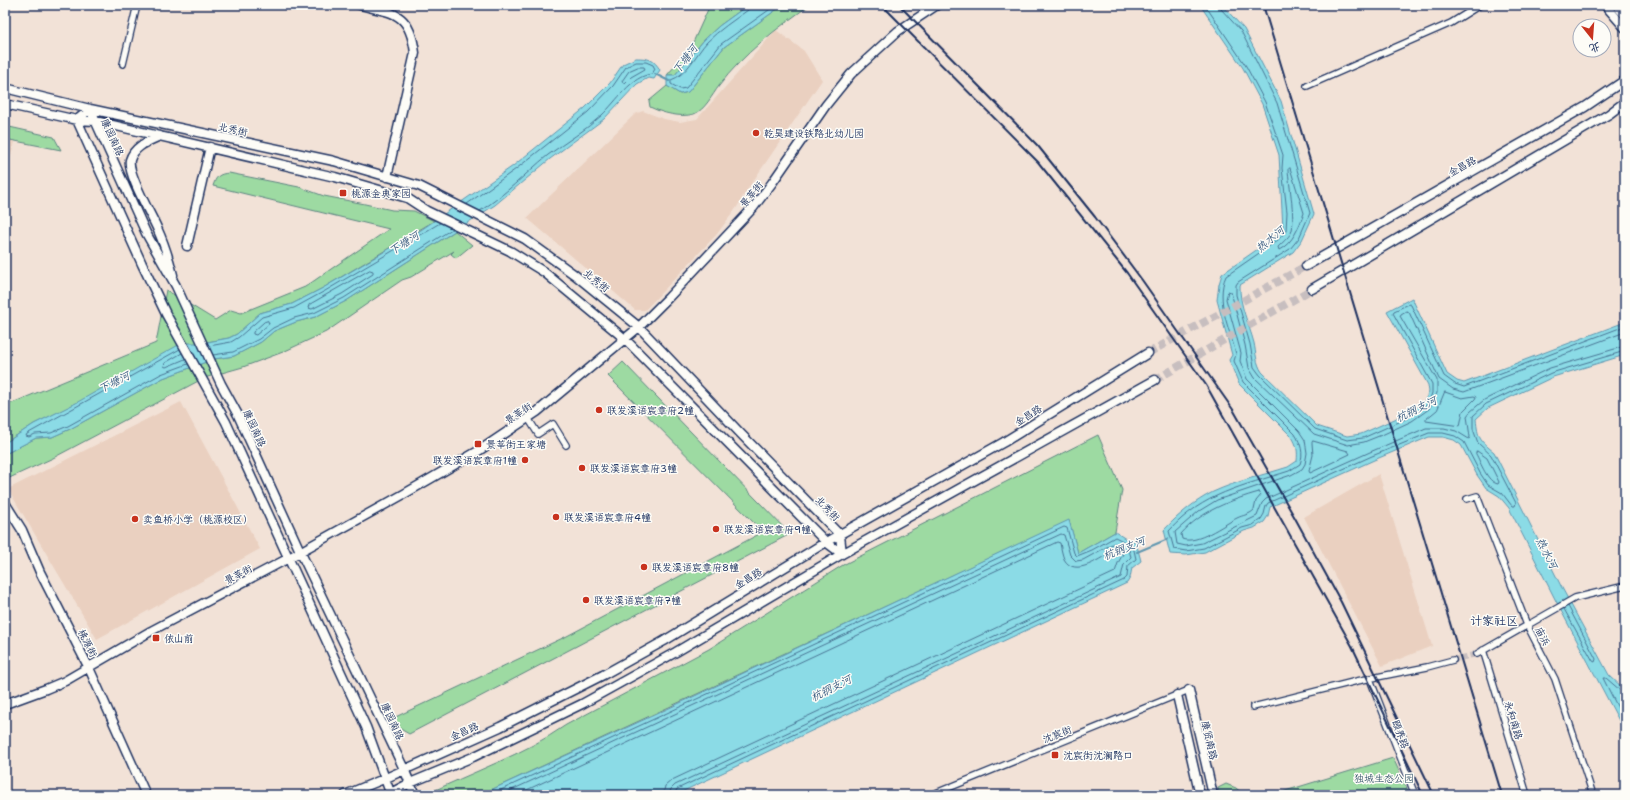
<svg xmlns="http://www.w3.org/2000/svg" width="1630" height="800" font-family="'Shantell Sans','LXGW WenKai TC',sans-serif">
<style>
.built{fill:#ead0c0}
.green{fill:#9ddaa2;stroke:#5c8480}
.water{fill:#8bdbe6;stroke:#5e96b0}
.lines{fill:none;stroke-linecap:round;stroke-linejoin:round}
.shore{stroke:#487494;stroke-width:1}
.stream{stroke:#5e96b0;stroke-width:2}
.street-tunnel{stroke:#c7bebf;stroke-width:5.5;stroke-dasharray:5.5 3;stroke-linecap:butt}
.secondary-tunnel{stroke:#c7bebf;stroke-width:8;stroke-dasharray:8 4;stroke-linecap:butt}
.street-casing{stroke:#1b2f5e;stroke-width:8}
.secondary-casing{stroke:#1b2f5e;stroke-width:11}
.street{stroke:#fdfcf7;stroke-width:5.5}
.secondary{stroke:#fdfcf7;stroke-width:8}
.rail{stroke:#1b2f5e;stroke-width:2}
.poi-dot{fill:#c8321e;stroke:#fdfcf7;stroke-width:1.5}
.labels{text-anchor:middle;stroke-width:3;stroke-linejoin:round;paint-order:stroke}
.street-label{font-size:10px;fill:#1b2f5e;stroke:#fdfcf7}
.poi-label{font-size:10px;fill:#1b2f5e;stroke:#fdfcf7;text-anchor:start}
.park-label{font-size:10px;fill:#3c5a6f;stroke:#fdfcf7}
.water-label{font-size:11px;font-style:italic;fill:#375a80;stroke:#fdfcf7}
.quarter-label{font-size:12px;fill:#1b2f5e;stroke:#fdfcf7}
</style>
<rect width="100%" height="100%" fill="#f2e2d7"/>
<filter id="ink" filterUnits="userSpaceOnUse"><feTurbulence type="fractalNoise" baseFrequency=".025" numOctaves="2"/><feDisplacementMap in="SourceGraphic" scale="8" xChannelSelector="R" yChannelSelector="G"/><feConvolveMatrix kernelMatrix="1 2 1 2 8 2 1 2 1" color-interpolation-filters="sRGB"/></filter>
<g filter="url(#ink)">
<path class="built" d="M776 30 804 51 822 80 745 193 737 207 717 234 645 310H635L527 218 635 114 643 111 664 119 680 122 697 119Z
M5 139 15 142 5 174Z
M181 402 260 549 97 639 8 489Z
M1379 474 1432 646 1382 666 1304 517Z"/>
<path class="green" d="M710 5H748L719 26 704 40 675 75H667L690 49Z
M783 5H810C777 28 743 54 719 86 712 95 705 110 694 114 680 118 662 113 650 107L649 101 667 86 680 94 688 92 724 47Z
M5 126 54 137 61 150 5 139Z
M229 173 299 187 324 196 365 204 392 210 414 211 434 221 323 288 292 304 260 313 237 334 229 338 202 343 34 424 5 443V406L156 343 166 290 215 320 231 310 241 313 305 287 389 229 213 186C216 177 218 174 229 173Z
M455 231 472 245 456 258 451 254 454 251 411 277 402 280 326 332 283 352 243 367 204 378 53 458 5 480V454L36 438 52 437 70 429 163 378 214 359 234 356 261 342 274 331 296 322 315 317 346 301Z
M623 362 790 534 409 734 387 721 567 636 763 532 608 376Z
M1098 435 1122 490 1115 532 1078 553 1069 521 480 795H425C472 772 523 755 566 725L709 649 843 565Z
M1393 758 1410 795H1272Z
M1226 784 1236 788 1244 795H1220L1218 788Z"/>
<path class="water" d="M748 5H783L724 47 688 92 680 94 667 86V75H675L704 40 719 26Z
M1200 5H1222L1244 29 1281 101 1314 214 1302 240 1293 252 1240 285C1239 305 1249 324 1254 343 1256 353 1256 363 1262 372L1317 426 1347 436 1361 434 1408 413 1424 402 1429 392 1428 385 1387 311 1412 298 1447 374 1457 381 1464 383 1625 322V355L1553 377 1488 408 1476 419C1478 438 1479 440 1494 452L1561 586 1609 675 1625 690V732L1557 603 1509 508 1499 496 1486 488 1477 475 1461 445 1454 440 1443 437H1429L1374 460 1270 507 1268 516 1264 522 1254 528 1244 531 1205 552 1186 555 1170 554 1164 530C1178 515 1195 501 1213 492 1237 481 1263 475 1288 467L1297 461C1298 451 1297 445 1292 437L1239 384 1229 360 1232 355 1217 300 1219 284 1222 274 1275 237 1283 229 1279 155 1262 104 1243 68Z
M636 58C648 58 654 59 660 70L654 79 648 78 637 84 604 119 550 159 495 205 346 301 315 317 296 322 274 331 261 342 234 356 214 359 163 378 70 429 52 437 36 438 5 454V443L34 424 76 403 182 343H202L229 338 237 334 260 313 292 304 323 288 421 230 513 166 585 108 610 83 623 64Z
M1069 520 1078 553 1115 532 1126 539 1136 542 1141 561 1132 568 1130 578 1127 583 675 795H480L665 710Z"/>
<g class="lines">
<path class="shore" d="M750 5 748 10C734 20 719 30 707 42 696 54 687 75 671 80V84L680 89 686 88 721 44 776 5
M1205 5 1246 66 1265 102 1283 155 1282 168 1287 212 1286 231 1278 240 1226 276C1215 300 1230 330 1236 354L1234 361 1243 382 1295 434C1301 444 1304 453 1300 464L1289 471C1243 486 1203 493 1169 531L1174 549 1186 551 1204 548 1242 528 1253 525 1261 519 1264 514 1266 506 1268 503 1372 456 1429 433H1443L1455 436 1464 442 1480 473 1488 485 1502 493 1512 506H1515L1516 503 1491 455 1478 443 1473 429V416L1486 404 1551 373 1625 351
M1220 5 1221 9 1241 31 1277 103 1310 213 1299 238 1290 249 1238 282 1236 285V295L1250 344 1254 367 1260 375 1315 429 1347 440 1363 438 1410 417 1428 404 1432 393V384L1393 313 1394 311 1409 304 1411 305 1444 376 1455 384 1464 387 1625 326
M638 67H644L645 69 631 77 625 83H623L622 81 629 71Z
M1290 168 1304 213C1299 227 1293 243 1279 250L1278 247C1282 243 1288 238 1291 233 1296 223 1289 183 1288 170Z
M467 204 516 169 588 112 613 86 626 67 636 62H646L653 65 655 69 652 74C631 76 617 101 602 115 586 130 566 142 548 155 525 174 505 195 480 211
M370 270 373 271V274L342 294 312 309 308 308 309 305Z
M268 321 269 324 256 335 253 334V332L264 322Z
M1625 332 1464 392 1453 389 1439 379 1409 312 1406 311 1401 314 1400 316 1437 380V393L1429 409 1412 421 1384 434 1364 442 1348 445 1314 434 1255 378 1249 368 1245 345 1231 292 1228 291 1226 299 1241 353 1240 361 1247 379 1299 431 1305 440 1307 453 1305 464 1302 469 1291 475 1217 500 1199 511 1175 532 1177 544 1186 546 1202 543 1257 516 1262 503 1266 499 1370 452 1426 428H1444L1456 431 1469 439 1470 437 1467 416 1470 412 1484 400 1550 368 1625 346
M209 346 231 342 239 337 262 317 294 308 325 291 440 223
M180 349 27 434 26 436 29 437 35 434 51 433 68 426 161 374 188 364
M182 353 165 363 164 366 166 367 185 359
M213 355 233 352 259 339 273 328 294 318 314 313 344 298 452 229
M1445 392 1462 398 1474 396 1476 397 1475 399 1463 411 1460 426 1426 421V419L1437 410Z
M1313 441 1348 451 1350 454 1310 473 1309 471 1313 455 1312 443Z
M1477 451 1487 458 1499 482 1498 484C1487 482 1481 463 1476 454Z
M1259 492 1261 495 1256 501 1254 510C1249 515 1243 515 1237 518 1223 525 1197 545 1182 539L1181 534C1201 511 1231 500 1259 492Z
M1564 609 1593 661 1595 662 1596 659 1568 606
M1625 692 1621 691 1606 678H1603L1625 722
M490 795 667 713 1064 527 1067 528 1074 553 1077 556 1092 550 1115 537 1133 546 1136 559 1128 566 1127 577 1124 580 677 789 674 795
M501 795 1061 534 1064 535 1070 555 1076 561 1083 560 1114 543 1129 550 1131 557 1124 564 1121 577 675 785 671 789 669 795
M516 795 1057 542 1060 543C1061 548 1062 554 1064 559 1075 579 1102 557 1114 550L1123 554 1118 563 1115 572 672 780 665 786 663 795"/>
<path class="stream" d="M655 74 669 81
M1137 552 1168 539"/>
<path class="street-tunnel" d="M1453 660 1477 654"/>
<path class="secondary-tunnel" d="M1148 353 1306 266
M1155 380 1312 289"/>
<defs>
<path id="street" d="M123 64 137 5
M1307 86 1451 23 1480 5
M528 418 538 434 553 424 566 445
M1467 499 1477 496 1527 625 1555 679 1593 795
M1483 650 1527 795
M1477 654 1575 598 1625 586
M1370 679 1415 795
M1253 707 1357 681 1427 667 1453 660
M931 795 1189 690"/>
<path id="secondary" d="M360 5C395 13 410 13 415 53L387 177
M1605 5 1625 28
M1616 5 1625 15
M5 88 90 109 334 161 419 186 525 239 575 275 639 327 742 435 840 535 842 554
M5 104 77 120 95 121 335 177 407 198 427 211 510 251 544 272 625 339 826 542 842 554
M160 136C149 141 134 146 130 160 127 174 151 214 157 228 164 243 169 259 173 275
M187 246 210 147
M1306 266 1585 107 1625 80
M1312 289 1609 114 1625 102
M5 503 22 530 40 572 89 668 146 795
M1189 690 1213 795
M1177 695 1200 795
M5 704 46 689 65 681 151 631 287 559 404 494 480 450 537 412 639 327 668 298 753 208 772 183 826 105 851 74 898 31 937 5
M345 795 386 778 500 727 603 675 664 641 826 542 1004 442 1148 353
M387 795 410 783 473 757 582 704 676 652 842 554 1155 380
M391 795 366 727 226 422 166 314 142 264 77 120 90 109 146 233 176 286 221 384 238 415 300 551 404 769 415 795"/>
</defs>
<use href="#street" class="street-casing"/>
<use href="#secondary" class="secondary-casing"/>
<use href="#street" class="street"/>
<use href="#secondary" class="secondary"/>
<path class="rail" d="M882 5 1038 162 1127 273 1206 385 1352 646 1423 795
M899 5 1038 146 1095 217 1142 280 1234 411 1295 518 1341 602 1434 795
M1263 5 1502 795"/>
</g>
</g>
<g class="poi-dot">
<circle cx="756" cy="133" r="4"/>
<rect x="339" y="189" width="8" height="8" rx="2"/>
<circle cx="599" cy="410" r="4"/>
<rect x="474" y="440" width="8" height="8" rx="2"/>
<circle cx="525" cy="460" r="4"/>
<circle cx="582" cy="468" r="4"/>
<circle cx="556" cy="517" r="4"/>
<circle cx="135" cy="519" r="4"/>
<circle cx="716" cy="529" r="4"/>
<circle cx="644" cy="567" r="4"/>
<circle cx="586" cy="600" r="4"/>
<rect x="152" y="634" width="8" height="8" rx="2"/>
<rect x="1051" y="751" width="8" height="8" rx="2"/>
</g>
<g class="labels">
<g class="street-label">
<text transform="translate(233 129) rotate(12)" y="4">北秀街</text>
<text transform="translate(113 137) rotate(65)" y="4">康园南路</text>
<text transform="translate(1462 166) rotate(-29)" y="4">金昌路</text>
<text transform="translate(751 194) rotate(-51)" y="4">景莘街</text>
<text transform="translate(597 280) rotate(39)" y="4">北秀街</text>
<text transform="translate(518 413) rotate(-34)" y="4">景莘街</text>
<text transform="translate(1028 415) rotate(-32)" y="4">金昌路</text>
<text transform="translate(255 428) rotate(65)" y="4">康园南路</text>
<text transform="translate(828 508) rotate(46)" y="4">北秀街</text>
<text transform="translate(238 574) rotate(-28)" y="4">景莘街</text>
<text transform="translate(748 578) rotate(-31)" y="4">金昌路</text>
<text transform="translate(1543 636) rotate(63)" y="4">庙浜</text>
<text transform="translate(88 643) rotate(63)" y="4">桃源街</text>
<text transform="translate(1514 720) rotate(73)" y="4">永和南路</text>
<text transform="translate(393 721) rotate(65)" y="4">康园南路</text>
<text transform="translate(464 731) rotate(-24)" y="4">金昌路</text>
<text transform="translate(1057 734) rotate(-22)" y="4">沈宸街</text>
<text transform="translate(1401 734) rotate(69)" y="4">颐养路</text>
<text transform="translate(1210 740) rotate(77)" y="4">康贤南路</text>
</g>
<g class="poi-label">
<text x="764" y="137">乾昊建设铁路北幼儿园</text>
<text x="351" y="197">桃源金典家园</text>
<text x="607" y="414">联发溪语宸章府2幢</text>
<text x="486" y="448">景莘街王家塘</text>
<text x="517" y="464" text-anchor="end">联发溪语宸章府1幢</text>
<text x="590" y="472">联发溪语宸章府3幢</text>
<text x="564" y="521">联发溪语宸章府4幢</text>
<text x="143" y="523">卖鱼桥小学（桃源校区）</text>
<text x="724" y="533">联发溪语宸章府9幢</text>
<text x="652" y="571">联发溪语宸章府8幢</text>
<text x="594" y="604">联发溪语宸章府7幢</text>
<text x="164" y="642">依山前</text>
<text x="1063" y="759">沈宸街沈澜路口</text>
</g>
<g class="park-label">
<text x="1384" y="782">独城生态公园</text>
</g>
<g class="water-label">
<text transform="translate(685 59) rotate(-53)" y="4">下塘河</text>
<text transform="translate(1270 239) rotate(-40)" y="4">热水河</text>
<text transform="translate(404 243) rotate(-33)" y="4">下塘河</text>
<text transform="translate(114 382) rotate(-27)" y="4">下塘河</text>
<text transform="translate(1416 409) rotate(-26)" y="4">杭钢支河</text>
<text transform="translate(1124 548) rotate(-22)" y="4">杭钢支河</text>
<text transform="translate(1547 553) rotate(63)" y="4">热水河</text>
<text transform="translate(831 688) rotate(-27)" y="4">杭钢支河</text>
</g>
<g class="quarter-label">
<text x="1494" y="625">计家社区</text>
</g>
</g>
<rect width="1630" height="800" fill="none" stroke="#fdfcf7" stroke-width="20"/>
<rect x="10" y="10" width="1610" height="780" fill="none" stroke="#1b2f5e" stroke-width="1.5" filter="url(#ink)"/>
<g transform="translate(1592 38) rotate(163)"><circle r="19" fill="#fdfcf7" stroke="#a3aaba"/>
<path d="M0-3L7 15L0 10L-7 15Z" fill="#c8321e"/>
<text y="-6" font-size="11" font-weight="bold" text-anchor="middle" fill="#1b2f5e">北</text>
</g>
</svg>
